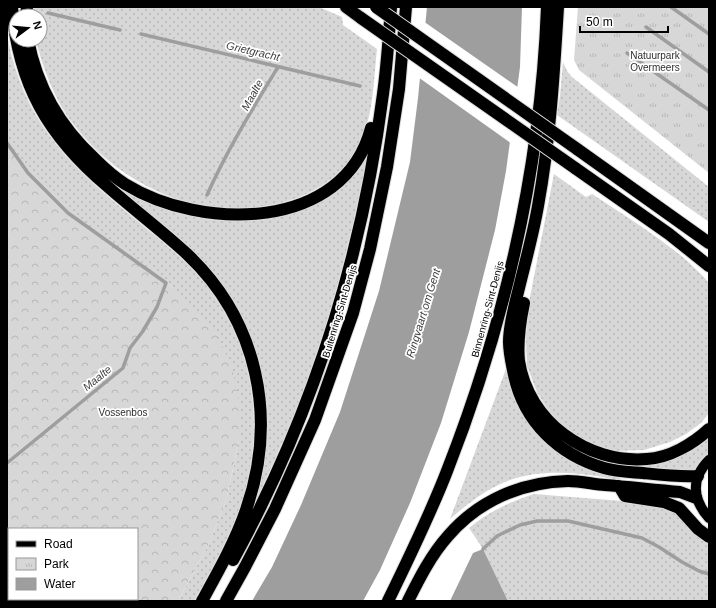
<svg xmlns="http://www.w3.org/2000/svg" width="716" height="608" font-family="Arial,sans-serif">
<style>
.grass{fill:url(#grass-dots)}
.forest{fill:url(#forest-crowns);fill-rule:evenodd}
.park{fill:url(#park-tufts)}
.water{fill:#9e9e9e}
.pier{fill:#fff}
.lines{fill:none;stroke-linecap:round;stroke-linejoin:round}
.stream{stroke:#9e9e9e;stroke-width:3.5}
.primary-casing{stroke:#dbdbdb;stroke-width:12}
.highway-casing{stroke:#dbdbdb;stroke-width:14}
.primary{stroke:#000;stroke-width:10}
.highway{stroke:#000;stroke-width:12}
.highway-bridge-casing{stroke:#dbdbdb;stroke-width:14;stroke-linecap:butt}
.highway-bridge{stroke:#000;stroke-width:12}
.labels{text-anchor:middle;stroke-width:3.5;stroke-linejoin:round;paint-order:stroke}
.park-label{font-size:10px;fill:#2e2e2e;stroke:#fff}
.street-label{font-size:10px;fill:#000;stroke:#fff}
.water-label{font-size:11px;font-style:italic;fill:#3f3f3f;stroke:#fff}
</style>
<defs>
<pattern id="grass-dots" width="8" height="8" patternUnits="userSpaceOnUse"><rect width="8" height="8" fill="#d7d7d7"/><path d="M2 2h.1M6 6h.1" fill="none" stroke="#b7b7b7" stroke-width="1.8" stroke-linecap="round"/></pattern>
<pattern id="forest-crowns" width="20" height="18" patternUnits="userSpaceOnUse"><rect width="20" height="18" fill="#d7d7d7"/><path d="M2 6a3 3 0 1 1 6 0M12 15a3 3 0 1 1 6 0" fill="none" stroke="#b7b7b7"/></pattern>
<pattern id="park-tufts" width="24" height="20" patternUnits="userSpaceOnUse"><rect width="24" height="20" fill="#d7d7d7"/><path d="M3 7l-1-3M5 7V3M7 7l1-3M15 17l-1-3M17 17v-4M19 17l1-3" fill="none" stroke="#b7b7b7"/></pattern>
</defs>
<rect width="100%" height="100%" fill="#fff"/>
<path class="grass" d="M34 7H319L342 17 343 25 377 49C373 84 374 126 352 157 331 186 299 201 265 206 191 218 119 183 74 125 55 101 43 69 36 40H40V16H34Z
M7 33C9 48 13 62 18 76 46 159 119 202 181 258 252 323 270 418 240 508 228 540 211 571 194 601H178L208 545 226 501 239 440 173 287 68 213 28 173 7 143Z
M563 62 567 71 572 77 709 187V222L557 115 560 96Z
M368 152C351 242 328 330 294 415 281 446 267 477 253 507 259 480 267 451 267 423 266 374 250 324 222 284 217 277 211 272 205 266 179 238 148 214 119 189 139 198 160 209 181 214 231 226 281 225 325 198 336 191 348 183 355 173 360 166 364 159 368 152Z
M554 174 586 197 592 194C624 215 656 235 685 259 693 267 702 274 709 283V413L701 423 686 434 670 442 644 450 613 451 588 442 567 430 551 415 537 392 527 366 526 338 528 307Z
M506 369 511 391 522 413 536 433 555 450 621 476 620 480C583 473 541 467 505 482 484 491 467 504 450 519Z
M709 435V453L699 463 694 471 680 472 607 463 574 450 556 438 632 464Z
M534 494 622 501 663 507 676 512 709 542V601H508L483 549 469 528C490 511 509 502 534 494Z"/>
<path class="forest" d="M7 143 28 173 68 213 173 287 214 328 232 368 240 405 239 440 226 501 208 545 178 601H7ZM9 529H137V599H9Z"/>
<path class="park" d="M578 7H709V173L579 70 574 60Z"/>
<path class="water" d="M427 7H522L520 67 506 171 495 230 469 332 441 423 410 503 380 570 363 601H252L272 567 301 505 340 412 379 291 410 162 418 98Z
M483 549 508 601H450L473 553Z"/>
<path class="pier" d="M423 21 519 88 512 144 418 77Z"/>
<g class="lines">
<path class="stream" d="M671 7 709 34
M48 13 120 30
M646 27 709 72
M141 34 360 86
M627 53 709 110
M7 143 28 173 68 213 166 283 157 307 143 331 130 348 123 368 7 463
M207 195C227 150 253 108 278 67
M483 549 497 536 520 525 537 521H568L642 538 659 547 682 562 699 571 709 574"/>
<defs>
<path id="primary" d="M709 460C691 478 692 499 709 518"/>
<path id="highway" d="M12 7C18 84 48 136 107 186 133 209 161 230 187 254 258 321 278 418 246 510 235 542 218 572 202 601
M346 7 361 18
M558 7C554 74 550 140 538 206 533 235 525 263 518 292 514 308 509 325 509 342 509 353 512 365 514 375 524 422 559 455 604 468 617 472 631 472 643 473 662 475 679 477 698 476
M26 16 27 7
M28 40C37 87 60 127 95 159 104 168 114 177 125 184 201 231 344 232 371 128
M577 149 709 243
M575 168 669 234 709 266
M524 303C520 322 517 341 519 361 528 421 587 464 647 459 669 458 693 444 709 429
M619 486 625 496 664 502 679 508 698 529 709 537
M233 560C312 416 362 257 383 94 387 65 389 36 391 7
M226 601 245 567 275 509 315 420 353 313 370 249 387 167 399 89 406 7
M388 601C409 558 430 515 447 471 505 323 541 165 547 7
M408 601C419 579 431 555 448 536 478 501 521 482 568 481 580 481 593 484 605 485 630 487 655 490 680 492L696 498"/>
</defs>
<use href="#primary" class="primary-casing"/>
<use href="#highway" class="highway-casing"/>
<use href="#primary" class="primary"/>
<use href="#highway" class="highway"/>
<defs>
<path id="highway-bridge" d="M376 7 577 149
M361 18 575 168"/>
</defs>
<use href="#highway-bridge" class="highway-bridge-casing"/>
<use href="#highway-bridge" class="highway-bridge"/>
</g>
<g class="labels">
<g class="park-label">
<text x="655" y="59">Natuurpark<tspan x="655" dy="12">Overmeers</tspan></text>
<text x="123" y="416">Vossenbos</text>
</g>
<g class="street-label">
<text transform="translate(487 309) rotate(-75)" y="4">Binnenring-Sint-Denijs</text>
<text transform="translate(339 311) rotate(-73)" y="4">Buitenring-Sint-Denijs</text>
</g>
<g class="water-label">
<text transform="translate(253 51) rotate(13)" y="4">Grietgracht</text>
<text transform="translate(252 95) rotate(-61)" y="4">Maalte</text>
<text transform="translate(423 313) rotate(-73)" y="4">Ringvaart om Gent</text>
<text transform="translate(97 378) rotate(-39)" y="4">Maalte</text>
</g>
</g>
<rect width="716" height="608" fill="none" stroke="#000000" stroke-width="16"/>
<rect x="8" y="528" width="130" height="72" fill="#ffffff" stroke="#999999"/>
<rect x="16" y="541" width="20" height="6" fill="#000000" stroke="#999999"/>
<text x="44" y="548" font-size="12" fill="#000000">Road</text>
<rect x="16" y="558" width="20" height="12" fill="url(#park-tufts)" stroke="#999999"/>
<text x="44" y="568" font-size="12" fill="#000000">Park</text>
<rect x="16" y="578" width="20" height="12" fill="#9e9e9e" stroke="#999999"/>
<text x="44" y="588" font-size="12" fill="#000000">Water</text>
<g transform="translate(28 28) rotate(74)"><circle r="19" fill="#ffffff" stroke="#999999"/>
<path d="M0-3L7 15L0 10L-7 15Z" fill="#000000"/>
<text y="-6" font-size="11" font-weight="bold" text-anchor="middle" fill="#000000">N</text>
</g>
<path d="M580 26v6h88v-6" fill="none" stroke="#000000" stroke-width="2"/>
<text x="586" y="26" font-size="12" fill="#000000" stroke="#ffffff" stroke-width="3" paint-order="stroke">50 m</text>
</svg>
